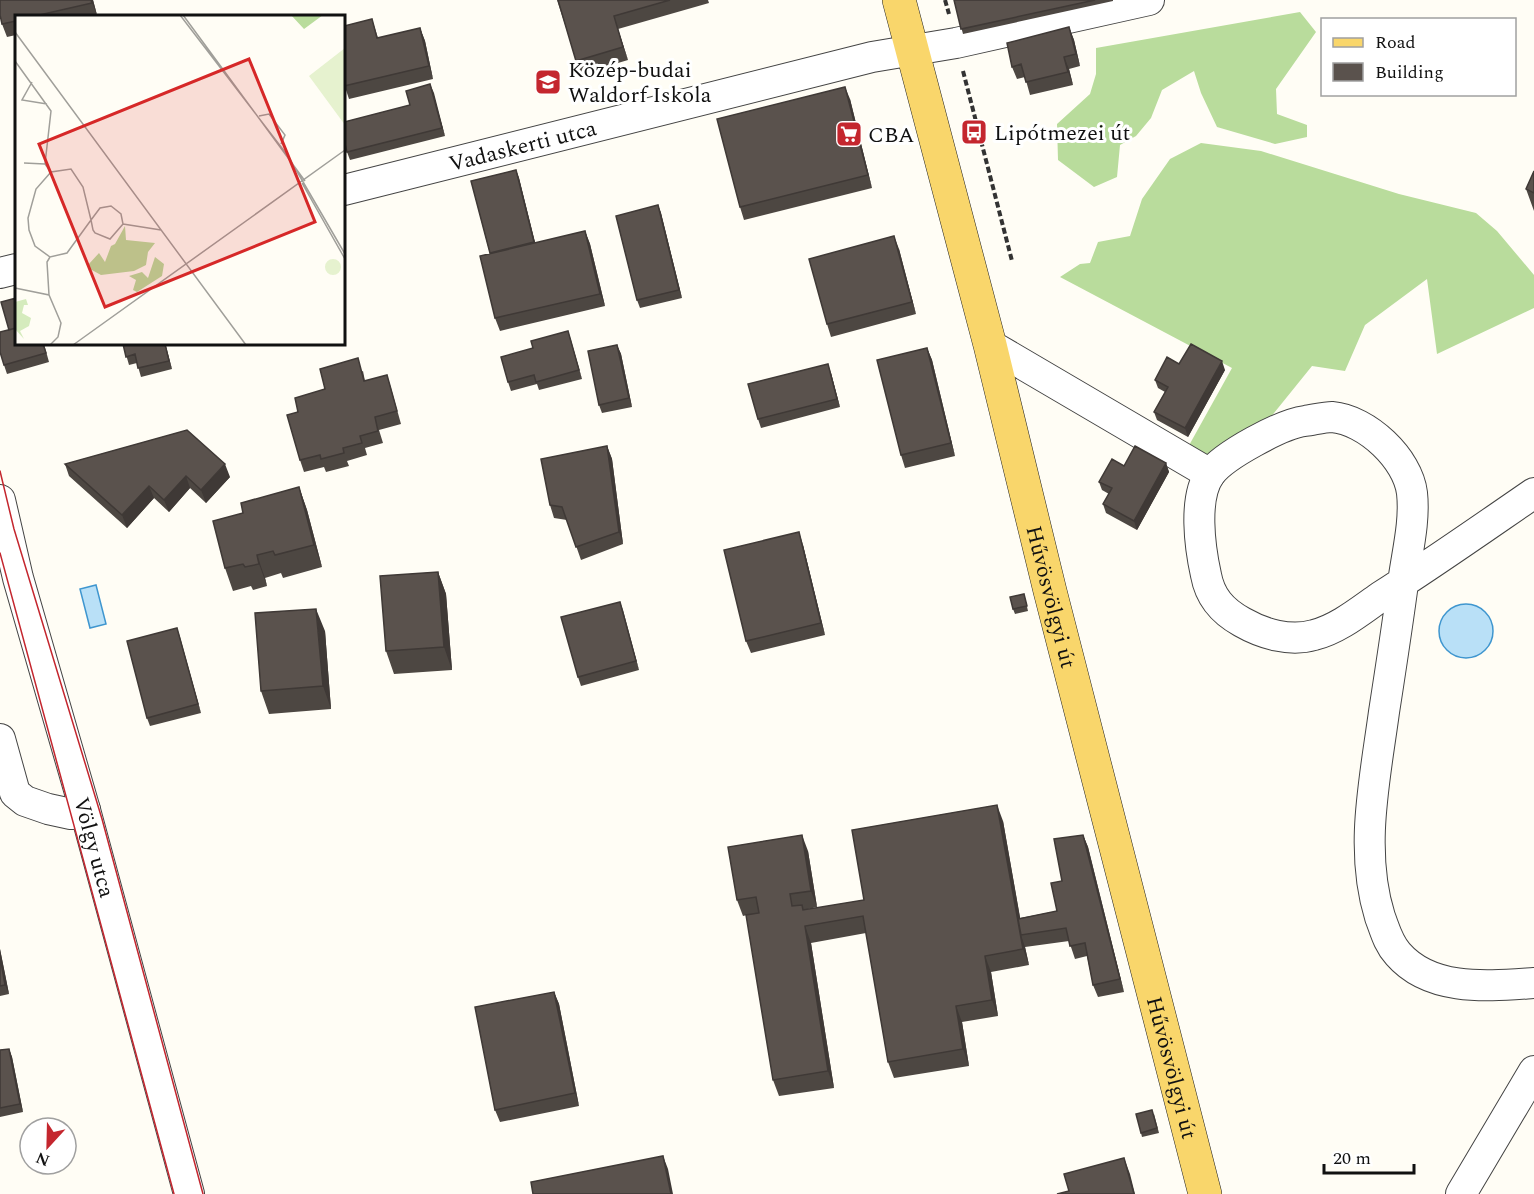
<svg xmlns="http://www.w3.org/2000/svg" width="1534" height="1194" font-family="Spectral,serif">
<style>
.forest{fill:#b9dc9c}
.water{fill:#b9e0f7;stroke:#3f96cf;stroke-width:1.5}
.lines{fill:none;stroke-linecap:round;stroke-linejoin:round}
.minor-casing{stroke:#444;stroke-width:32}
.major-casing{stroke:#222;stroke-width:34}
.path{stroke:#333;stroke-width:4;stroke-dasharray:6 3;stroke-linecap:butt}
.minor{stroke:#fff;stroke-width:30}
.major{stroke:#f9d66b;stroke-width:33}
.tram{stroke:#c4262e;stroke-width:1.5}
.wall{fill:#4d4742}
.shaded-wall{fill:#3f3936}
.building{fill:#5a524d;stroke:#3f3936;stroke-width:1.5}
.labels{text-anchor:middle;stroke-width:6;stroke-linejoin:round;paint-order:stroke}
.poi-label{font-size:22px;fill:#111;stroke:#fff;text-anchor:start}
.street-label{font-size:22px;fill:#111;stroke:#fff}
.inset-road{fill:none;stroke:#a09f9a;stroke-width:1.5}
.view{fill:#d62828;fill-opacity:0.15;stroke:#d62828;stroke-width:3}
.inset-edge{fill:none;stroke:#111;stroke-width:3}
</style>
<rect width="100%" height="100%" fill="#fffdf5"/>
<path class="forest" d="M1300 12 1316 32 1276 89 1277 114 1307 125V137L1275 144 1217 127 1201 93 1194 71 1162 90 1151 118 1136 136 1120 145 1117 177 1094 187 1058 160 1057 124 1090 94 1096 74V48Z
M1201 143 1261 151 1399 194 1476 213 1497 231 1534 275V308L1437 354 1427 279 1365 325 1345 371 1312 366 1261 429 1203 459 1187 449 1232 368 1060 277 1080 264 1090 263 1098 242 1130 236 1142 199 1170 159Z"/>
<path class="water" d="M96 585 106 624 90 628 80 589Z
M1439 631a27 27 0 1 1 54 0a27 27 0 1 1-54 0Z"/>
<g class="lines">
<defs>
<g id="minor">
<path id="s1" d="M344 190 872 57 956 43 1149 0"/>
<path d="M0 273 16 269"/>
<path d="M990 345 1210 474"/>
<path d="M1534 493C1483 528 1432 564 1380 597 1360 611 1338 629 1314 635 1290 642 1263 634 1242 622 1222 611 1210 597 1206 575 1200 548 1193 498 1210 474 1224 455 1282 424 1305 421 1313 420 1324 417 1332 417 1367 420 1408 459 1412 493 1415 520 1408 549 1404 576 1398 621 1391 667 1384 712 1375 779 1359 850 1380 917 1385 930 1388 943 1398 954 1431 992 1488 986 1534 983"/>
<path id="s2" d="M0 500 18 578 85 810 189 1194"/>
<path d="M0 739 15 793 25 801 48 809 71 814 85 810"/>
<path d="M1461 1194 1534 1071"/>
</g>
<g id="major">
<path id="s3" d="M899 0 990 345 1050 591 1205 1194"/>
</g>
</defs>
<use href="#minor" class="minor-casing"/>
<use href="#major" class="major-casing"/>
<path class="path" d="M945 0 949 14
M963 71 1012 261"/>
<use href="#minor" class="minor"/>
<use href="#major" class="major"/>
<path class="tram" d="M0 471 14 529 102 819 203 1194
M0 553 174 1194"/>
</g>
<path class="wall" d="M0 0H93L97 15 92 16H16V35L7 37 2 24Z
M557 0H708L709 3 618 29 628 60 581 74Z
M954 0H1113V1L963 34Z
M372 19 378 38 420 28 425 41 433 79 349 99 344 84Z
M1069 27 1074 40 1080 66 1069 69 1073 85 1030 95 1025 77 1017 79 1012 67Z
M430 84 445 136 350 160 347 152 410 105Z
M850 99 872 188 744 220 740 207Z
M516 170 519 178 535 243 585 231 590 244 605 306 500 331 495 318 490 254 471 181Z
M1534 171V211L1526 189Z
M658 205 661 213 682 298 640 308 637 300Z
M899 249 916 314 831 337 827 324Z
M568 331 582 379 539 390 537 384 511 391 508 382 533 348Z
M44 344 49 362 7 374 4 365Z
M123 344H177L166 346 172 369 141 377 137 363 129 365Z
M617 345 621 354 632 407 602 413 599 405Z
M927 348 932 360 955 456 905 468 901 455Z
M1179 364 1225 370 1188 437 1157 420 1154 412 1165 392 1158 388 1155 380Z
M363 371 365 381 387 375 391 388 401 424 379 430 383 443 365 448 367 455 347 461 349 466 326 472 324 467 304 472 300 460 298 412 325 389Z
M831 373 840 407 761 428 758 419Z
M607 446 612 459 623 544 581 560 567 520 554 518 550 505Z
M1166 463 1169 472 1137 530 1106 513 1103 504 1109 494 1102 490 1099 482 1124 466Z
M65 464 230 477 206 503 190 488 169 512 154 498 127 528 69 476Z
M299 487 307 510 322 567 283 578 281 573 265 578 267 586 253 590 251 586 233 591 225 568 243 513Z
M803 545 825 635 751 653 746 641Z
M438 572 446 594 452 670 394 674 386 651Z
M1024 594 1028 611 1015 614 1013 609Z
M620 602 639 670 581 686 578 677Z
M177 628 201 713 150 726 147 718Z
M325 631 331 709 269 714 261 691Z
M1003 821 1020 918 1057 911 1062 881 1083 835 1088 847 1124 992 1098 997 1093 985 1087 956 1075 959 1069 941 1025 947 1029 965 991 972 998 1016 962 1022 969 1066 894 1078 888 1062 866 933 811 943 834 1088 779 1096 773 1080 747 915 743 916 737 900 808 851 817 907 804 910 864 900Z
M0 949 9 994 0 996Z
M554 992 559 1004 579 1106 500 1122 495 1110Z
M9 1049 12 1057 23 1112 0 1117V1050Z
M1154 1114 1159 1133 1142 1137 1141 1133Z"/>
<path class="shaded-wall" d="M91 0H93L97 15Z
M614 16 618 29 628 60 623 47Z
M1069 27 1074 40 1080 66 1076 54Z
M420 28 425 41 433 79 429 66Z
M1064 57 1069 69 1073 85 1068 72Z
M430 84 434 93 445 136 442 128Z
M845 87 850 99 872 188 868 175Z
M516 170 519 178 537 250 534 242Z
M658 205 661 213 682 298 679 290Z
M585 231 590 244 605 306 600 294Z
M894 236 899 249 916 314 912 302Z
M568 331 571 340 582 379 579 370Z
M165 344 172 369 169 361Z
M617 345 621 354 632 407 629 398Z
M927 348 932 360 955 456 951 443Z
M1222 361 1225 370 1188 437 1185 428Z
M828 364 831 373 840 407 837 399Z
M607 446 612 459 623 544 619 532Z
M1166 463 1169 472 1137 530 1134 521Z
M225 464 230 477 206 503 201 490Z
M186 476 190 488 169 512 164 500Z
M149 486 154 498 127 528 122 515Z
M299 487 307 510 322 567 314 545Z
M799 532 803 545 825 635 821 623Z
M257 555 265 578 267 586 259 564Z
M438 572 446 594 452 670 444 647Z
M620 602 623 610 639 670 636 661Z
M316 609 325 631 331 709 323 686Z
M177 628 180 637 201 713 198 704Z
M997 805 1003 821 1023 934 1021 935 1025 947 1029 965 1023 949Z
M802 835 808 851 817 907 811 891Z
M1083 835 1088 847 1124 992 1120 979Z
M805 926 811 943 834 1088 828 1071Z
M0 949 9 994 5 985 0 956Z
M985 956 991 972 998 1016 992 1000Z
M554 992 559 1004 579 1106 575 1093Z
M956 1006 962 1022 969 1066 963 1049Z
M9 1049 12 1057 23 1112 20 1104Z
M663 1156 668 1169 673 1194H671Z
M1124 1158 1130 1174 1135 1194H1134Z"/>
<path class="building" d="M0 0H91L92 3 35 16H16V21L2 24 0 15Z
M558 0H670L614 16 623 47 576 61Z
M954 0H1095L961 29Z
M372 19 377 38 420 28 429 66 344 86V26Z
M1069 27 1076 54 1064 57 1068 72 1026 82 1021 64 1012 67 1007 43Z
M430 84 442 128 347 152 344 140V122L410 105 406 91Z
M845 87 868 175 740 207 717 119Z
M516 170 534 242 490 253 471 181Z
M1534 171V193L1526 189Z
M658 205 679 290 637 300 616 216Z
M585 231 600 294 495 318 480 256Z
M894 236 912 302 827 324 809 259Z
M16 298V328L9 330 1 302Z
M16 328V344H43L46 353 4 365 0 352V332Z
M568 331 579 370 536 382 534 375 508 382 501 357 533 348 531 341Z
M123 344H165L169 361 138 368 135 354 126 357Z
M1191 344 1222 361 1185 428 1154 412 1168 387 1155 380 1167 357 1179 364Z
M617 345 629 398 599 405 588 351Z
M927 348 951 443 901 455 877 360Z
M358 358 364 381 387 375 397 411 375 417 378 431 360 436 362 443 343 448 344 453 321 459 320 455 300 460 287 415 298 412 295 398 325 389 320 369Z
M828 364 837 399 758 419 748 384Z
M187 430 225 464 201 490 186 476 164 500 149 486 122 515 65 464Z
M607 446 619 532 576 547 562 507 550 505 541 459Z
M1135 446 1166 463 1134 521 1103 504 1112 488 1099 482 1112 459 1124 466Z
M299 487 314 545 275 555 273 551 257 555 259 564 245 567 243 564 225 568 213 521 243 513 241 503Z
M799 532 821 623 746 641 724 550Z
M438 572 444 647 386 651 380 576Z
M1024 594 1027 606 1013 609 1010 597Z
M620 602 636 661 578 677 561 617Z
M316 609 323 686 261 691 255 613Z
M177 628 198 704 147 718 127 641Z
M997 805 1023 949 985 956 992 1000 956 1006 963 1049 888 1062 863 916 805 926 828 1071 773 1080 746 915 759 913 756 897 737 900 728 847 802 835 811 891 790 894 792 906 802 905 803 910 864 900 852 830Z
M1083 835 1120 979 1093 985 1085 943 1070 946 1066 928 1021 935 1018 919 1057 911 1051 883 1062 881 1054 839Z
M0 956 5 985 0 986Z
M554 992 575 1093 495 1110 475 1007Z
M9 1049 20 1104 0 1108V1050Z
M1152 1110 1157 1128 1141 1133 1136 1114Z
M663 1156 671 1194H533L531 1182Z
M1124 1158 1134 1194H1057L1069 1191 1064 1174Z"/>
<defs>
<symbol id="school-square" viewBox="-11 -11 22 22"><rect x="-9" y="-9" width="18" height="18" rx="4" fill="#c4262e" stroke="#fff"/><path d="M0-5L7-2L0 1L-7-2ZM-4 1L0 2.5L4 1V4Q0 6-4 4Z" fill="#fff"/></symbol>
<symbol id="bus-square" viewBox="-11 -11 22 22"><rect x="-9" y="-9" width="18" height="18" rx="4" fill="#c4262e" stroke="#fff"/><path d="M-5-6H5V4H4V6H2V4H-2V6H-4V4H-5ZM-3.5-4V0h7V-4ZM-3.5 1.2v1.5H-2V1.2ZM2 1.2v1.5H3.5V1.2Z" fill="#fff"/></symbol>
<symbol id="supermarket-square" viewBox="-11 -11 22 22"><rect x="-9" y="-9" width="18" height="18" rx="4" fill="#c4262e" stroke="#fff"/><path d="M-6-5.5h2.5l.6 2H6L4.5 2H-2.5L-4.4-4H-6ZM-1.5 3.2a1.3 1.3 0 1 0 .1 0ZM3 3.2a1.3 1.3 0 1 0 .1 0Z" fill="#fff"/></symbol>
</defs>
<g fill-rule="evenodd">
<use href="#school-square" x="533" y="67" width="30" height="30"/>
<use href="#bus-square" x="959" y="117" width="30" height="30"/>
<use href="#supermarket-square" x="834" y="119" width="30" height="30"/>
</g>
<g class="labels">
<g class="poi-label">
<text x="568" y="77">Közép-budai<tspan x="568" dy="25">Waldorf Iskola</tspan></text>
<text x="994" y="140">Lipótmezei út</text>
<text x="868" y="142">CBA</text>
</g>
<g class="street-label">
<text dy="8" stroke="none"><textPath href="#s1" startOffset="184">Vadaskerti utca</textPath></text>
<text dy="8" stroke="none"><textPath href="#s3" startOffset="616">Hűvösvölgyi út</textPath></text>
<text dy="8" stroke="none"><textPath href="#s2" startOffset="360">Völgy utca</textPath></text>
<text dy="8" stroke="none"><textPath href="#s3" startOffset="1102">Hűvösvölgyi út</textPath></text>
</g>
</g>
<g transform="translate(15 15)">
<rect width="330" height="330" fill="#fffdf5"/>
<path d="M11 284 13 290H9L7 298 16 303 14 311 5 316 9 324 0 314V287Z" fill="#d5ebbd"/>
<path d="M276 0H308L289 14ZM110 211 111 225 140 228 133 237 131 250 119 256 86 260 75 254 73 250 84 238 90 247 96 231 100 229ZM140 242 149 249 147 261 122 277 118 275 121 265 114 261 127 257 133 263Z" fill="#b9dc9c"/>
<path d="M330 33V110L294 61ZM310 252a8 8 0 1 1 16 0a8 8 0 1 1-16 0Z" fill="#e6f2cf"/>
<path class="inset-road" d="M165 0 273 141 330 239M168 0 290 166M0 17 231 330M0 46 36 96 30 149 36 157M17 67 7 85 32 89M244 101 254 99 270 120 266 129M9 148 30 149M287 168 330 244M76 205 52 238 35 242 20 231 14 215 13 203 21 174 36 157 56 154 68 172 76 205 78 215 80 218 95 224 108 209 106 199 96 191 85 193 76 205M108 209 146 215M0 273 34 280 46 308 43 322 35 330M34 280 32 247 35 242M58 330 330 135"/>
<path class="view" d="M234 44 300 207 90 292 24 129Z"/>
<rect width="330" height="330" class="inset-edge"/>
</g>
<rect x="1321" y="18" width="195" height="78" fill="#ffffff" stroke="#a0a0a0" stroke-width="1.5"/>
<rect x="1333" y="38" width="30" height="9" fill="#f9d66b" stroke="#a0a0a0" stroke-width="1.5"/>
<text x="1375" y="48" font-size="18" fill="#111111">Road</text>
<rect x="1333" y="63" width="30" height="18" fill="#5a524d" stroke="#a0a0a0" stroke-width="1.5"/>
<text x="1375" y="78" font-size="18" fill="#111111">Building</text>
<g transform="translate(48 1146) rotate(202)"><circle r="28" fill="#ffffff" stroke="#a0a0a0" stroke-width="1.5"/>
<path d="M0-4.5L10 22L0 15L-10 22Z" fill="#c4262e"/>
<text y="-9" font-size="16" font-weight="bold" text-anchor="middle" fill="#111111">N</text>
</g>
<path d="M1324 1164v9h90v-9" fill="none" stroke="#111111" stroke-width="3"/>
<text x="1333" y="1164" font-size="18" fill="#111111" stroke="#ffffff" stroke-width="4.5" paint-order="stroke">20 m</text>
</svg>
